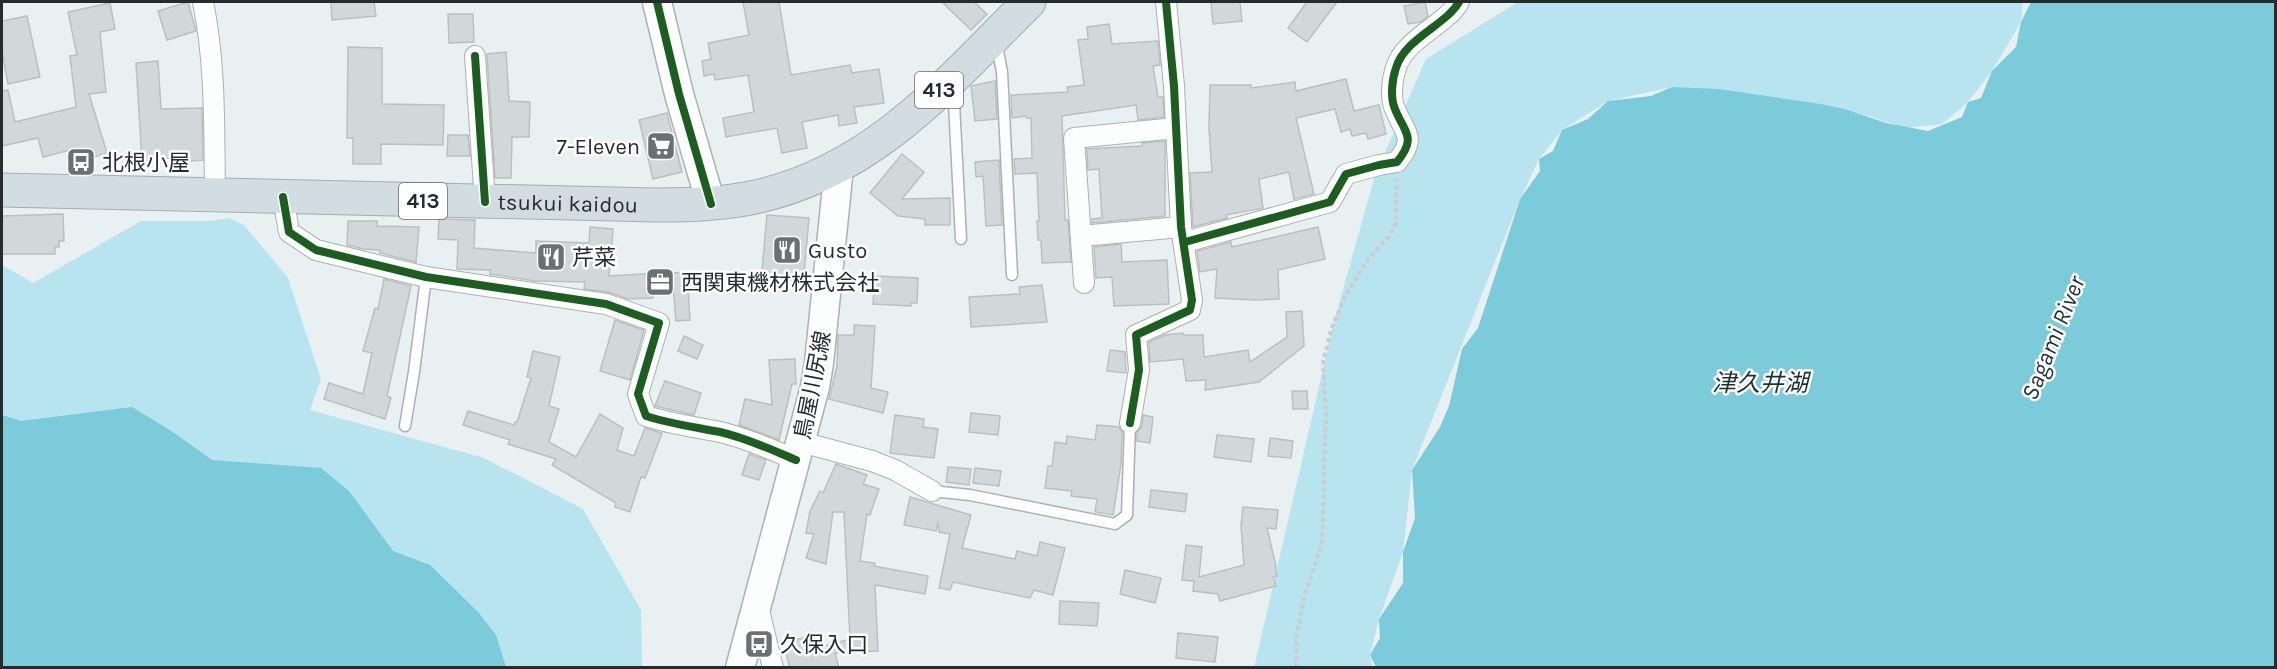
<svg xmlns="http://www.w3.org/2000/svg" width="2277" height="669" font-family="Karla,'Noto Sans JP',sans-serif">
<style>
.green{fill:#b7e4ee}
.water{fill:#7bcbda}
.building{fill:#d2d8d9;stroke:#bac0c1;stroke-width:1.5}
.lines{fill:none;stroke-linecap:round;stroke-linejoin:round}
.lane-casing{stroke:#abb1b2;stroke-width:13}
.street-casing{stroke:#abb1b2;stroke-width:22}
.secondary-casing{stroke:#abb1b2;stroke-width:31}
.highway-casing{stroke:#9fafb2;stroke-width:35}
.path{stroke:#cacecf;stroke-width:4;stroke-dasharray:4.5 3;stroke-linecap:butt}
.lane{stroke:#fcfdfd;stroke-width:10}
.street{stroke:#fcfdfd;stroke-width:20}
.secondary{stroke:#fcfdfd;stroke-width:28}
.highway{stroke:#d1dde0;stroke-width:33}
.cycleway-casing{stroke:#fff;stroke-width:11}
.cycleway{stroke:#1b5e20;stroke-width:8}
.labels{text-anchor:middle;stroke-width:5;stroke-linejoin:round;paint-order:stroke}
.shield{fill:#fff;stroke:#676b6c;stroke-width:1.5}
.shield-label{font-size:21px;font-weight:bold;fill:#262c2d}
.poi-label{font-size:22px;fill:#262c2d;stroke:#fff;text-anchor:start}
.street-label{font-size:22px;fill:#262c2d;stroke:#fff}
.water-label{font-size:24px;font-style:italic;fill:#1c3034;stroke:#fff}
</style>
<rect width="100%" height="100%" fill="#e9f0f2"/>
<g class="green">
<polygon points="1518,2 2023,2 2021,22 1992,71 1968,102 1942,124 1906,128 1845,109 1672,87 1608,101 1562,130 1539,159 1520,199 1412,470 1403,552 1379,619 1370,655 1372,667 1254,668 1334,322 1375,175 1426,59"/>
<polygon points="229,218 244,225 288,278 321,379 310,410 484,458 583,509 641,610 642,667 501,667 388,551 207,461 16,422 2,417 2,265 33,283 141,221 210,221"/>
</g>
<g class="water">
<polygon points="2031,2 2275,2 2275,667 1376,667 1370,655 1380,638 1379,619 1403,583 1403,552 1415,518 1412,470 1440,427 1449,406 1462,349 1478,328 1520,199 1540,171 1539,159 1553,151 1562,130 1588,119 1608,101 1651,96 1672,87 1718,89 1820,104 1845,109 1886,123 1928,131 1962,117 1968,102 1981,98 1992,71 2016,47 2021,22"/>
<polygon points="132,407 173,432 212,460 321,468 349,491 393,551 430,565 479,613 496,635 506,667 2,667 2,415 21,421"/>
</g>
<g class="building">
<polygon points="188,2 196,31 167,40 158,11"/>
<polygon points="331,2 374,2 376,16 332,20"/>
<polygon points="743,2 779,2 791,75 850,65 852,73 879,69 884,103 854,107 857,123 839,126 838,115 802,122 807,148 782,153 777,128 726,137 723,118 754,112 748,75 715,80 714,74 704,76 702,61 711,59 708,43 749,35"/>
<polygon points="942,2 974,2 987,14 971,30"/>
<polygon points="1211,2 1240,2 1242,21 1213,24"/>
<polygon points="1307,2 1337,2 1307,42 1288,28"/>
<polygon points="1425,2 1428,16 1420,22 1408,24 1404,6"/>
<polygon points="110,3 115,29 100,32 106,92 89,94 107,153 78,162 74,149 43,157 38,138 2,146 2,91 8,90 15,122 76,107 70,56 77,55 68,12"/>
<polygon points="448,14 473,14 474,42 449,43"/>
<polygon points="27,16 40,77 8,84 2,52 2,21"/>
<polygon points="1109,24 1112,44 1158,41 1160,65 1153,66 1158,97 1163,97 1164,117 1138,120 1136,105 1062,116 1065,220 1068,220 1071,262 1042,263 1041,240 1038,240 1037,221 1039,221 1037,173 1015,174 1014,159 1032,158 1031,118 1026,118 1026,116 1012,118 1011,95 1068,92 1067,87 1084,85 1078,40 1088,39 1087,27"/>
<polygon points="348,47 382,48 382,104 444,105 443,145 381,144 381,164 353,164 353,138 347,138"/>
<polygon points="506,52 509,101 530,102 529,137 512,137 511,178 495,178 487,54"/>
<polygon points="158,61 161,109 202,108 203,160 179,162 179,157 142,161 136,63"/>
<polygon points="1346,79 1354,111 1379,105 1386,134 1368,139 1366,133 1352,136 1350,129 1341,132 1335,109 1296,118 1314,194 1294,199 1289,172 1259,179 1263,208 1226,215 1227,218 1193,227 1190,173 1212,172 1209,128 1210,85 1251,85 1251,88 1295,82 1296,91"/>
<polygon points="995,81 997,119 975,121 971,86"/>
<polygon points="667,113 682,172 653,179 639,120"/>
<polygon points="448,135 468,135 470,156 447,156"/>
<polygon points="1165,141 1165,216 1092,223 1092,219 1102,218 1099,169 1088,170 1087,149 1142,146 1142,143"/>
<polygon points="902,154 924,172 902,199 950,198 950,225 925,225 925,219 898,216 870,193"/>
<polygon points="999,160 1002,225 986,226 983,176 976,177 975,162"/>
<polygon points="63,214 64,241 59,241 59,247 55,247 55,254 2,254 2,216"/>
<polygon points="767,215 809,218 803,286 761,282"/>
<polygon points="439,219 475,220 474,248 536,253 536,241 589,243 590,227 613,229 609,276 660,273 653,298 628,299 608,292 584,289 585,282 535,281 490,274 490,270 457,269 458,240 438,239"/>
<polygon points="348,221 377,221 377,226 419,227 416,262 380,253 380,250 363,249 347,245"/>
<polygon points="1318,227 1325,259 1278,270 1279,299 1256,300 1215,298 1217,269 1200,272 1197,251 1231,242 1232,247"/>
<polygon points="1121,244 1122,262 1167,260 1169,304 1114,306 1112,277 1096,278 1094,247"/>
<polygon points="687,272 690,320 676,321 672,273"/>
<polygon points="875,276 918,278 917,303 911,303 911,306 873,304"/>
<polygon points="384,279 411,286 387,396 391,398 385,419 324,399 329,383 363,394 372,353 363,351 375,308 378,309"/>
<polygon points="1042,285 1047,322 971,327 969,297 1020,294 1019,287"/>
<polygon points="1302,311 1304,346 1259,382 1205,390 1206,380 1186,381 1183,359 1150,362 1149,342 1165,335 1183,333 1183,335 1203,335 1204,357 1248,350 1250,362 1287,337 1286,312"/>
<polygon points="615,320 644,330 630,380 600,371"/>
<polygon points="854,325 875,326 871,388 888,392 883,413 829,399 837,366 838,335 854,335"/>
<polygon points="684,336 703,345 697,359 678,351"/>
<polygon points="1110,350 1125,352 1126,373 1107,371"/>
<polygon points="533,351 560,357 549,406 559,409 549,442 576,457 600,414 623,428 617,450 634,456 645,428 662,433 645,478 641,477 630,512 615,507 616,503 552,465 556,459 508,444 510,440 463,425 468,411 514,425 515,422 517,422 531,378 527,377"/>
<polygon points="795,359 796,384 792,384 779,440 739,425 745,399 772,405 769,360"/>
<polygon points="665,381 701,393 694,415 655,406"/>
<polygon points="1292,391 1307,391 1308,409 1293,409"/>
<polygon points="971,413 1000,416 998,435 969,432"/>
<polygon points="895,415 924,419 923,427 938,429 934,458 890,453"/>
<polygon points="1143,415 1153,417 1150,443 1137,441 1137,432 1142,426"/>
<polygon points="1097,425 1119,427 1122,432 1121,464 1113,515 1095,512 1097,499 1071,496 1072,491 1045,488 1048,466 1052,466 1055,442 1066,444 1067,436 1095,440"/>
<polygon points="1217,435 1254,439 1251,462 1214,457"/>
<polygon points="1270,438 1293,441 1291,458 1268,456"/>
<polygon points="749,454 766,460 759,480 742,475"/>
<polygon points="836,464 867,475 863,484 879,489 870,515 867,514 860,561 875,563 874,566 928,576 925,594 875,585 878,651 835,653 839,668 790,668 785,649 789,648 788,642 817,634 815,649 850,639 844,512 833,512 826,564 806,558 814,534 806,533 810,511 820,491 823,493"/>
<polygon points="948,467 971,469 969,485 946,482"/>
<polygon points="975,468 1001,471 999,486 973,483"/>
<polygon points="1151,490 1187,494 1185,512 1149,507"/>
<polygon points="910,497 971,515 962,548 1015,559 1017,551 1037,556 1040,542 1065,548 1053,595 1034,590 1030,598 953,582 950,590 939,588 950,534 939,532 938,522 936,531 904,525"/>
<polygon points="1243,507 1278,510 1276,529 1267,528 1276,566 1275,567 1277,576 1273,577 1276,586 1220,601 1218,594 1193,591 1194,581 1182,580 1186,545 1202,547 1199,577 1244,565 1241,526"/>
<polygon points="1125,570 1161,578 1155,603 1120,594"/>
<polygon points="1060,601 1099,603 1097,626 1059,624"/>
<polygon points="1178,633 1218,637 1215,662 1176,658"/>
</g>
<g class="lines">
<g class="lane-casing">
<g id="lane">
<polyline points="995,44 998,51 1002,72 1012,275"/>
<polyline points="947,90 954,103 961,239"/>
<polyline points="405,426 414,372 426,277"/>
<polyline points="932,491 970,495 1115,524 1127,515 1130,423"/>
</g>
</g>
<g class="street-casing">
<g id="street">
<path d="M203,2C216,66 214,130 215,196"/>
<polyline points="475,56 485,202"/>
<path d="M283,197L289,232L316,250L426,277L606,304L659,323L638,394L646,416C671,424 695,427 720,432C747,438 772,450 796,460"/>
<polyline points="1081,236 1181,227"/>
<path d="M1185,242L1330,202L1346,174L1379,165L1397,162C1417,137 1405,134 1395,109C1390,98 1392,79 1396,68C1404,39 1446,25 1459,2"/>
<polyline points="1084,283 1074,138 1176,128"/>
<polyline points="1130,423 1139,370 1136,335 1190,310 1192,300 1181,227 1174,86 1166,2"/>
<polyline points="801,442 872,461 895,470 932,491"/>
<polyline points="758,606 773,668"/>
</g>
</g>
<g class="secondary-casing">
<g id="secondary">
<polyline points="657,2 679,94 711,204"/>
<polyline points="740,668 815,387 819,363 839,167"/>
</g>
</g>
<g class="highway-casing">
<g id="highway">
<path id="s1" d="M2,190L656,205C691,205 726,204 760,196C877,168 948,82 1029,2"/>
</g>
</g>
<polyline class="path" points="1297,668 1296,637 1305,594 1322,543 1326,416 1323,362 1332,327 1346,295 1366,262 1389,236 1396,223 1397,179"/>
<use href="#lane" class="lane"/>
<use href="#street" class="street"/>
<use href="#secondary" class="secondary"/>
<use href="#highway" class="highway"/>
<g class="cycleway-casing">
<g id="cycleway">
<polyline points="657,2 679,94 711,204"/>
<polyline points="475,56 485,202"/>
<path d="M283,197L289,232L316,250L426,277L606,304L659,323L638,394L646,416C671,424 695,427 720,432C747,438 772,450 796,460"/>
<path d="M1185,242L1330,202L1346,174L1379,165L1397,162C1417,137 1405,134 1395,109C1390,98 1392,79 1396,68C1404,39 1446,25 1459,2"/>
<polyline points="1130,423 1139,370 1136,335 1190,310 1192,300 1181,227 1174,86 1166,2"/>
</g>
</g>
<use href="#cycleway" class="cycleway"/>
</g>
<defs>
<g id="supermarket-square" transform="scale(1.5)"><rect x="-9" y="-9" width="18" height="18" rx="4" fill="#6a7172" stroke="#fff"/><path d="M-6-5.5h2.5l.6 2H6L4.5 2H-2.5L-4.4-4H-6ZM-1.5 3.2a1.3 1.3 0 1 0 .1 0ZM3 3.2a1.3 1.3 0 1 0 .1 0Z" fill="#fff"/></g>
<g id="bus-square" transform="scale(1.5)"><rect x="-9" y="-9" width="18" height="18" rx="4" fill="#6a7172" stroke="#fff"/><path d="M-5-6H5V4H4V6H2V4H-2V6H-4V4H-5ZM-3.5-4V0h7V-4ZM-3.5 1.2v1.5H-2V1.2ZM2 1.2v1.5H3.5V1.2Z" fill="#fff"/></g>
<g id="restaurant-square" transform="scale(1.5)"><rect x="-9" y="-9" width="18" height="18" rx="4" fill="#6a7172" stroke="#fff"/><path d="M-5-6h1v4h1v-4h1v4h1v-4h1v5L-1.5 .5V6h-2V.5L-5-1ZM5-6V6H3V1.5H1.5Q1.5-4 5-6Z" fill="#fff"/></g>
<g id="office-square" transform="scale(1.5)"><rect x="-9" y="-9" width="18" height="18" rx="4" fill="#6a7172" stroke="#fff"/><path d="M-6-3h4V-5.5h4V-3h4V5H-6ZM-1-4.5V-3h2v-1.5ZM-6 0V1H6V0Z" fill="#fff"/></g>
</defs>
<g fill-rule="evenodd">
<use href="#supermarket-square" x="661" y="146"/>
<use href="#bus-square" x="81" y="162"/>
<use href="#restaurant-square" x="787" y="250"/>
<use href="#restaurant-square" x="551" y="257"/>
<use href="#office-square" x="660" y="282"/>
<use href="#bus-square" x="759" y="644"/>
</g>
<g class="labels">
<g class="shield">
<rect x="915" y="72" width="48" height="36" rx="4.5"/>
<rect x="399" y="183" width="48" height="36" rx="4.5"/>
</g>
<g class="shield-label">
<text x="939" y="97">413</text>
<text x="423" y="208">413</text>
</g>
<g class="poi-label">
<text x="640" y="154" text-anchor="end">7-Eleven</text>
<text x="102" y="170">北根小屋</text>
<text x="808" y="258">Gusto</text>
<text x="572" y="265">芹菜</text>
<text x="681" y="290">西関東機材株式会社</text>
<text x="780" y="652">久保入口</text>
</g>
<g class="street-label">
<text dy="8" stroke="none"><textPath href="#s1" startOffset="566">tsukui kaidou</textPath></text>
<text transform="translate(812 385) rotate(-79)" y="8">鳥屋川尻線</text>
</g>
<g class="water-label">
<text transform="translate(2053 338) rotate(-68)" y="8">Sagami River</text>
<text x="1760" y="391">津久井湖</text>
</g>
</g>
<rect width="2277" height="669" fill="none" stroke="#262c2d" stroke-width="6"/>
</svg>
